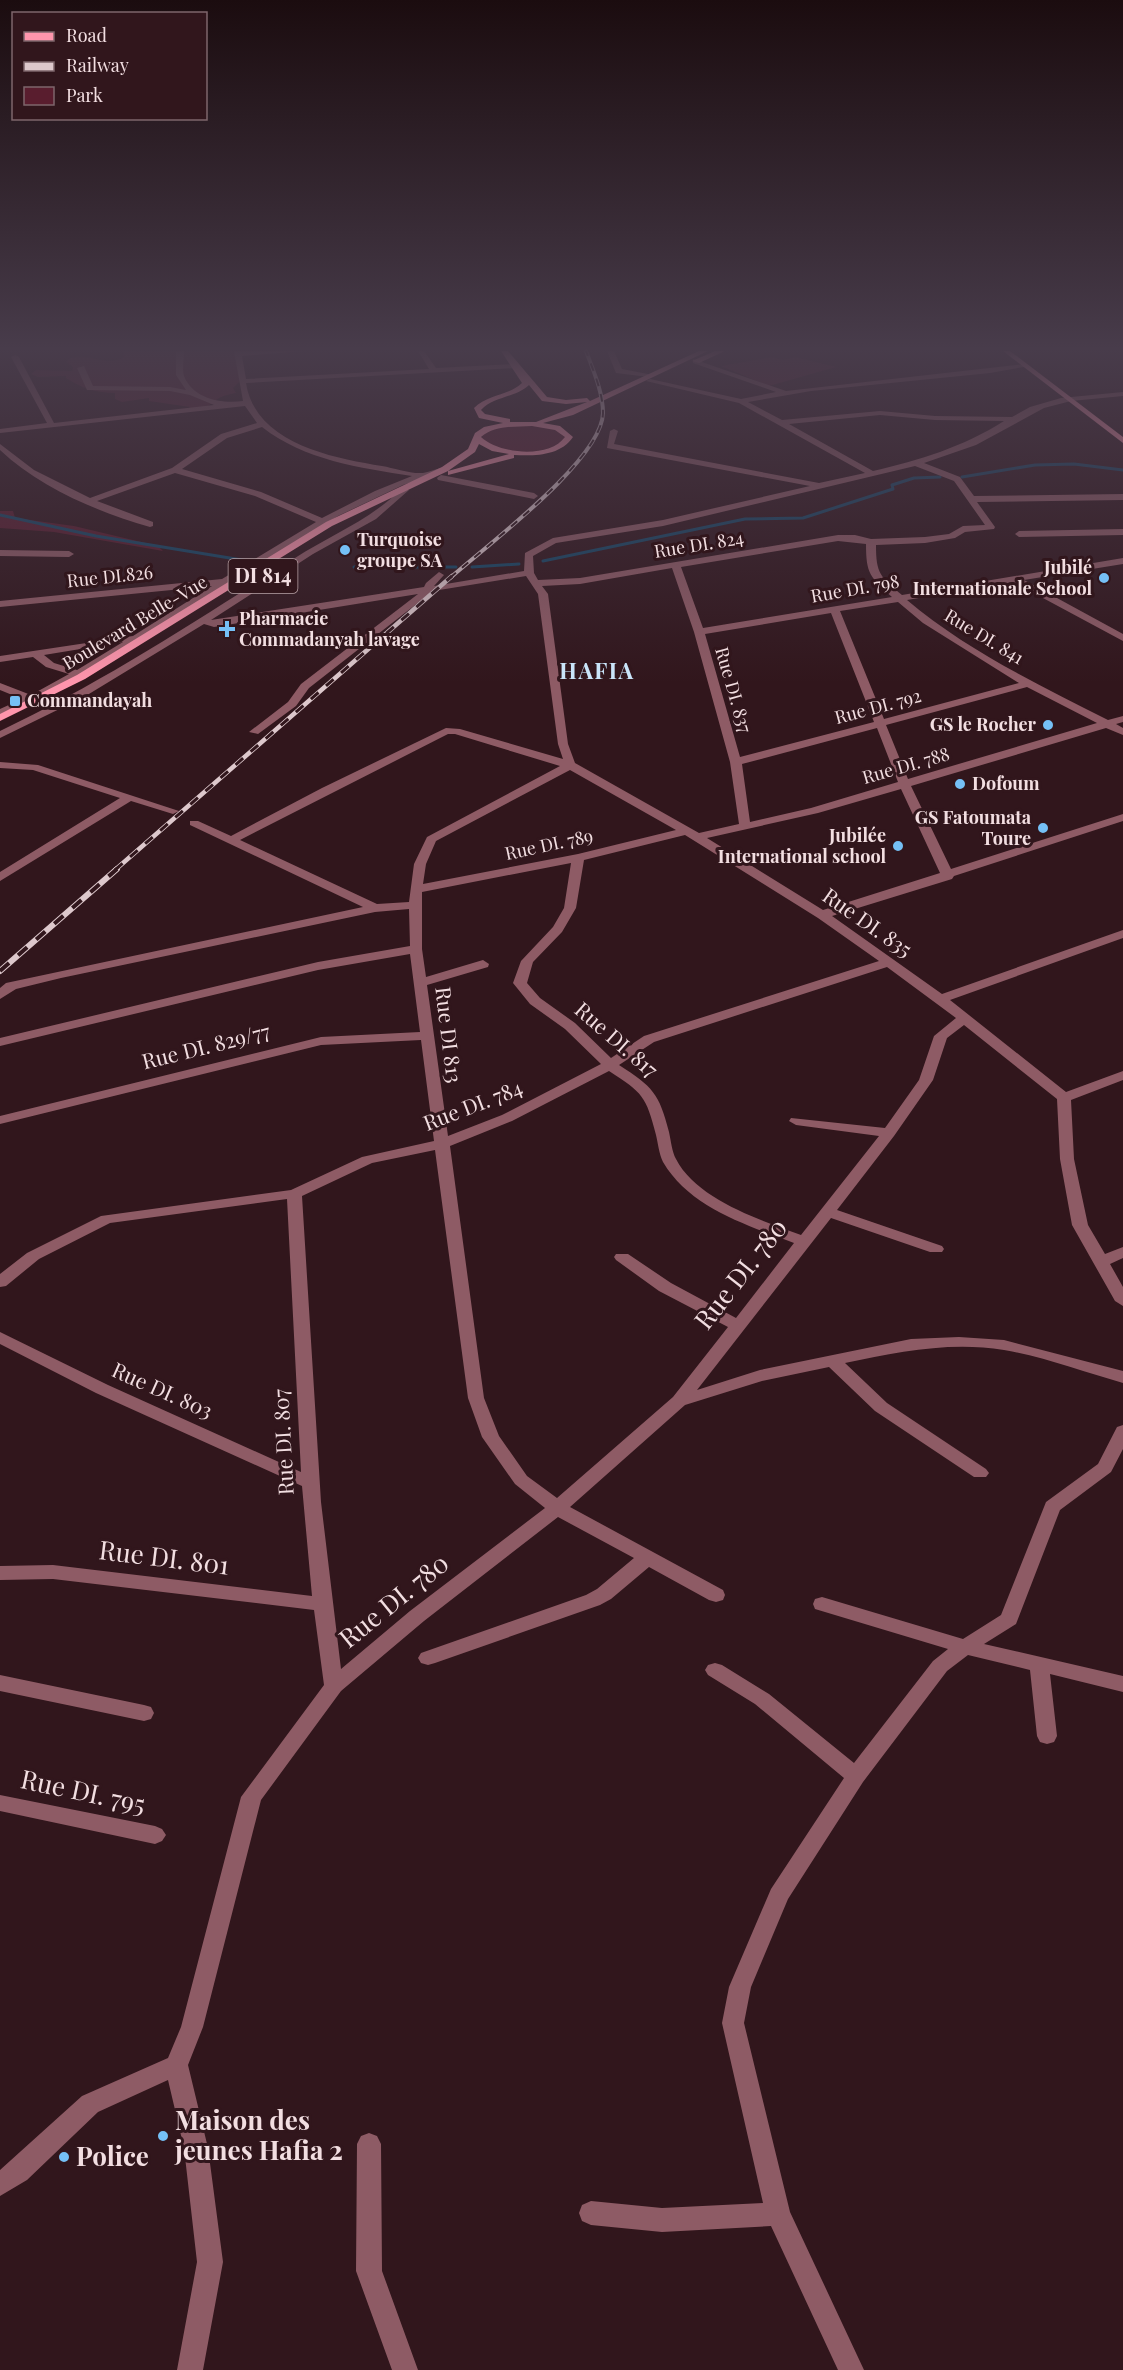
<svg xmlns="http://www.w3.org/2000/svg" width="1123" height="2370" font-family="'Playfair Display',serif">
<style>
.green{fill:#591d2e}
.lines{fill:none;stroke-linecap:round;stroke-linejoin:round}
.stream{stroke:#174766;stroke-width:3}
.minor{fill:#8e5b65;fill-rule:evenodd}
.major{fill:#fe95ac;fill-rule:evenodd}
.rail-far2-casing{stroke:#ddc8cc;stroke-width:4}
.rail-far1-casing{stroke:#ddc8cc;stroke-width:4.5}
.rail-casing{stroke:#ddc8cc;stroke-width:6}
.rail-far2{stroke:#31161c;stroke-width:2;stroke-dasharray:8;stroke-linecap:butt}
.rail-far1{stroke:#31161c;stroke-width:3;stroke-dasharray:10;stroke-linecap:butt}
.rail{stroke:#31161c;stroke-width:4;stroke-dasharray:12;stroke-linecap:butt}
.poi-dot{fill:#75c0f6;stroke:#31161c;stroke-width:2}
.labels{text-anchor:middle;stroke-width:6;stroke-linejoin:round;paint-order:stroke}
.far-poi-label{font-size:18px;font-weight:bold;fill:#f2dee1;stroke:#31161c;text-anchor:start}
.far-street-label{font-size:18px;fill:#f2dee1;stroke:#31161c}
.shield{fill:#31161c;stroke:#b8a2a6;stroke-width:1.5}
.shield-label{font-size:20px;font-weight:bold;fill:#f2dee1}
.street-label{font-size:21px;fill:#f2dee1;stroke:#31161c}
.far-district-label{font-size:22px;font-weight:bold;letter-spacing:1.5px;fill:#c9e4f9;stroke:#31161c}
.near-street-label{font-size:26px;fill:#f2dee1;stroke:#31161c}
.near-poi-label{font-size:26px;font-weight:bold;fill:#f2dee1;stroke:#31161c;text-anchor:start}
</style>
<rect width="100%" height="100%" fill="#31161c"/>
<g class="green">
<path d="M118,351H229L235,353C238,361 238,373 240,381L233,388L236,393C231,394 225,395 221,397C207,404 205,415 187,409L190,407L149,401V398L122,402L115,399V393C97,393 81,388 66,378V376L38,377L31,374L36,370L72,371L73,367L66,362C80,347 103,369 124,357L123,352Z"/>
<polygon points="772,357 783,360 795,357 836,367 769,386 721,366"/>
<path d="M539,425L561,431L566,438C545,457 503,457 481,438C490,422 523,426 539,425Z"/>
<polygon points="0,511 13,511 15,518 74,526 158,546 163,551 54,532 0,528"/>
</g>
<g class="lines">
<g class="stream">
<polyline points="962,477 1035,465 1074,464 1123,470"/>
<polyline points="0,515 96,536 248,561"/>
<polyline points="543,561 745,519 803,518 893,489 892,485 914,478 940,477"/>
<polyline points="354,567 456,567"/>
<polyline points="472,567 519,564"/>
</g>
<g class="minor">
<path d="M176,351H184C184,358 182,369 184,376C193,399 222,404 243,401L234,351H304L242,356L246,379L429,369L418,351H424L436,368L516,364L520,366L516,368L246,383C255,443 332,458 382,466C394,468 410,474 423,473C430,472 438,468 445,467L449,469L403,485L338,516L109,659L40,698L0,716V709L22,699L0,690V683L31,695L69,674L46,667L33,657L0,662V656L133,636L212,586L0,607V601L222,579L316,522L255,496L175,473L97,501L153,522V526L150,527C98,512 40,488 0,450V444L34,470L90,498L172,468L221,434L257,423L245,406L0,433V429L47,423L11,357L15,355L19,357L54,423L214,405L190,395L170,391L87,390L77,368L84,366L93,386L170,387L186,390L176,375ZM262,427C304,460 360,468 412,476L375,491L322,518L261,492L182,469L227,438ZM123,642L77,670L54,663L44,655Z"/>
<polygon points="607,351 614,351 622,369 653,375 649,377 616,373"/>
<path d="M693,359L786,391L1025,364L1029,366L990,373L811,391L748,402L782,420L880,411L935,416L1012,417L1030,407L1061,398L1123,392V396L1071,401L1044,408L976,445L924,463L960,477L974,496L1123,494V500L977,502L995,527L994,529L965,532L955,538L925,543L876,545C876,574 880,576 902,595L1123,558V564L1024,580L1123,634V641L1013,582L907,600C966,650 1039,685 1108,720L1123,716V722L1116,724L1123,728V735L1106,728L911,786L951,869L1123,814V821L954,876L952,879L832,916L942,994L1123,930V938L950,1000L1066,1092L1123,1071V1080L1071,1100L1074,1159L1088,1225L1105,1254L1123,1247V1258L1110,1264L1123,1287V1306L1115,1301L1072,1225L1060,1159L1057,1099L964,1025L947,1038L933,1080L894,1136L837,1210L942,1246L944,1249L942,1252H930L831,1218L697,1390L760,1370L911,1339L959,1337L1004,1340L1123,1371V1383C1084,1372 1044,1357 1004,1350C950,1341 898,1352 845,1363L887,1403L986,1469L989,1473L986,1477H974L875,1411L829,1367L762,1381L685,1405L570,1507L723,1590L725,1595L723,1600L716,1602L709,1600L649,1567L611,1599L600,1605L435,1663L428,1665L421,1663L418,1658L421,1653L586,1595L597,1589L634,1558L558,1517L424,1621L341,1691L261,1800L203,2027L188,2065L208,2148L223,2262L203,2370H177L197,2262L184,2148L168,2080L98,2112L27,2180L0,2196V2170L82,2096L168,2058L181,2027L241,1797L324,1685L314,1610L53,1579L0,1580V1566L53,1565L312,1596L302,1486L96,1393L0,1344V1332L108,1385L301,1472L287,1199L110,1223L39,1259L6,1286L0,1287V1274L27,1253L101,1216L291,1190L362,1157L434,1141L421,1040L321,1045L0,1124V1116L321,1037L420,1032L410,954L318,970L0,1046V1038L318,962L410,946L409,909L375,912L61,978L16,989L0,999V988L6,983L363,907L190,825V821H198L231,836L322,788L446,728L460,729L563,759L558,744L538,594L526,576L433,591L309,688L296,706L258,734L249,732L288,702L301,684L418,594L214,627L204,624L84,697L0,738V731C104,682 199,619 295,558C331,535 372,519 402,488L409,490L376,519L313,554L211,620L424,587L426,583L439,572L444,575L434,586L524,571L525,553L553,538L663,520L810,486L607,448L610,431L614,429L618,431L614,444L819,483L865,473L739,403L646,381L650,379L741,399L776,392L693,363ZM880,415L935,420L1004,421C963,447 920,460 873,471L789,424ZM915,466L954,481L985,525L963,526L949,534L925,537L871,539L855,535H838L580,578L538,580L534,573L533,556L556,543L663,526ZM838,541L866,544C866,574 870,577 892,597L703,628L681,567ZM672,568L694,632L730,762L739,824L699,833L575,763L568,744L548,594L542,586L580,584ZM898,602L923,623L1019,683L884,719L840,611ZM831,613L874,722L740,757L705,634ZM1027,687L1097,723L908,779L886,725ZM877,728L898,782L811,808L750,822L742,764ZM448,734H455L560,766L427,837L414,864L409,902L377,904L240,840ZM570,770L676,830L578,854L423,884L426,864L436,841ZM901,789L940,873L823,910L707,838L818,813ZM685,835L818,918L879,961L644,1036L611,1058L575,1023L540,998L527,983L533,962L562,932L576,908L584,860ZM571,863L564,908L553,927L521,961L513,983L530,1004L565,1029L601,1064L502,1115L448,1136L427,985L488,967L489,964L483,960L426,977L422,949V892ZM887,967L956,1018L934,1036L919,1080L885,1128L791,1118L789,1121L796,1125L879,1136L801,1235C761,1220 697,1200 676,1159C672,1152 671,1141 669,1132C659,1093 653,1087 619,1065L654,1042ZM609,1071C643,1093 646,1096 656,1135C658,1143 659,1154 663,1162C690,1208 747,1225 794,1243L736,1318L671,1283L628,1254H616L614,1257L616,1260L659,1291L728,1327L673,1397L557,1498L527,1476L499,1436L484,1398L450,1146L512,1121ZM435,1150L468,1398L482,1437L515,1484L545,1508L410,1611L341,1669L321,1502L302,1196L372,1163Z"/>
<polygon points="441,475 534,493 538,496 534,499 438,480 437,478"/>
<polygon points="1123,529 1123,535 1019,537 1015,534 1019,531"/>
<polygon points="0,550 69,551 74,554 69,557 0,556"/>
<polygon points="0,762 38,765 179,811 173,814 131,801 0,881 0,872 120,798 33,770 0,768"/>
<polygon points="1123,1425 1123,1449 1111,1472 1060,1510 1016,1624 984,1644 1123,1676 1123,1692 1050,1674 1057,1736 1054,1742 1047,1744 1040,1742 1037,1736 1030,1670 968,1655 947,1671 863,1782 788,1899 751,1987 744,2023 790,2212 864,2370 838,2370 771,2226 662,2232 591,2225 582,2221 579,2213 582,2205 591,2201 662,2208 763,2203 722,2023 729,1987 771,1889 844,1778 755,1704 708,1675 705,1670 708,1665 715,1663 722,1665 769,1694 854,1763 933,1661 948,1649 815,1609 813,1604 815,1599 822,1597 963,1639 1001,1615 1046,1502 1098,1464 1117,1427"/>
<polygon points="0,1675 144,1705 151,1707 154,1713 151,1719 144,1721 0,1691"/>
<polygon points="0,1795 155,1826 162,1829 166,1835 162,1841 155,1844 0,1811"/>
<polygon points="369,2133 377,2136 381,2144 382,2271 418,2370 392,2370 356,2271 357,2144 361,2136"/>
</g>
<g class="major">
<path d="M501,351H508L547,397L566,400L587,398L590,401L699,351H708L573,415L543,423L560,426L573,437C560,456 535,456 514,455V458L448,475V471L509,454L492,451L479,444L475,452L448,471L332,526L85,679L0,721V714L77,675L326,522L442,467L468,449L475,433L484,427L503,423L479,418L474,408C488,394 508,396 522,383ZM529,385L542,401L566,404L587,402L536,422H510V419L485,414L481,410C494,396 515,398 529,385ZM532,426L555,430L565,437C549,459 499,454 481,437C495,425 514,427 532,426Z"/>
<polygon points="715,351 725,351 699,363 692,361"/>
<polygon points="1003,351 1010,351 1123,437 1123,443"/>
</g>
<g class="rail-far2-casing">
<path id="rail-far2" d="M450,578C487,545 602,460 603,413C603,392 593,370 586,351"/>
</g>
<g class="rail-far1-casing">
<polyline id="rail-far1" points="115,870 452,576"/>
</g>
<g class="rail-casing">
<polyline id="rail" points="0,971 117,869"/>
</g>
<use href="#rail-far2" class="rail-far2"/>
<use href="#rail-far1" class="rail-far1"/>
<use href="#rail" class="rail"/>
</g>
<linearGradient id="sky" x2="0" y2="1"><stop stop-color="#1b0c0f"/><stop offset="0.51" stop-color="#483c4b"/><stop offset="1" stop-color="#483c4b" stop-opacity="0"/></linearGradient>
<rect width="1123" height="683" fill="url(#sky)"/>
<g class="poi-dot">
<circle cx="345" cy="550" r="6"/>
<circle cx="1104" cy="578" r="6"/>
<path d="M224 620h6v6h6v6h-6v6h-6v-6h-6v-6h6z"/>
<rect x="9" y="695" width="12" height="12" rx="3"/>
<circle cx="1048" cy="725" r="6"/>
<circle cx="960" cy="784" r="6"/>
<circle cx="1043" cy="828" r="6"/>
<circle cx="898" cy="846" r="6"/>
<circle cx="163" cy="2136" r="6"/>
<circle cx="64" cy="2157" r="6"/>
</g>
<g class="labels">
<g class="far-poi-label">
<text x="357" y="546">Turquoise<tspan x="357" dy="21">groupe SA</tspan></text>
<text x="1092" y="574" text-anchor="end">Jubilé<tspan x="1092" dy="21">Internationale School</tspan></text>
<text x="239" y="625">Pharmacie<tspan x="239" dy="21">Commadanyah lavage</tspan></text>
<text x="27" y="707">Commandayah</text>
<text x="1036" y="731" text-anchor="end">GS le Rocher</text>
<text x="972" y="790">Dofoum</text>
<text x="1031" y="824" text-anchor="end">GS Fatoumata<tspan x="1031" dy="21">Toure</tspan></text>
<text x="886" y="842" text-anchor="end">Jubilée<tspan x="886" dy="21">International school</tspan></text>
</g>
<g class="far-street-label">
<text transform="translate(699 545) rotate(-9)" y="6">Rue DI. 824</text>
<text transform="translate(110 577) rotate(-6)" y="6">Rue DI.826</text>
<text transform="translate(855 589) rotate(-10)" y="6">Rue DI. 798</text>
<text transform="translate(135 623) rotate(-31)" y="6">Boulevard Belle-Vue</text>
<text transform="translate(984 637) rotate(31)" y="6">Rue DI. 841</text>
<text transform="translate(733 690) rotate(74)" y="6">Rue DI. 837</text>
<text transform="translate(878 707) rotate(-15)" y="6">Rue DI. 792</text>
<text transform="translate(906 766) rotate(-16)" y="6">Rue DI. 788</text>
<text transform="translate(549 845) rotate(-12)" y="6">Rue DI. 789</text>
</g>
<rect class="shield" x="228.5" y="559" width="69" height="34" rx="4.5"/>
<g class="shield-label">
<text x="263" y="583">DI 814</text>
</g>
<g class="street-label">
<text transform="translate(867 923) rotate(35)" y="7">Rue DI. 835</text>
<text transform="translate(448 1035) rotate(83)" y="7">Rue DI 813</text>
<text transform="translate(616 1040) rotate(41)" y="7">Rue DI. 817</text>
<text transform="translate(206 1047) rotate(-14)" y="7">Rue DI. 829/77</text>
<text transform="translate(473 1106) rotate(-21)" y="7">Rue DI. 784</text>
<text transform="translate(162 1391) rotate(24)" y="7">Rue DI. 803</text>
<text transform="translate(284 1442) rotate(-93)" y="7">Rue DI. 807</text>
</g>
<g class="far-district-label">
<text x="597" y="679">HAFIA</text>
</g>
<g class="near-street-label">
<text transform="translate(741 1274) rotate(-52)" y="9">Rue DI. 780</text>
<text transform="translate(164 1558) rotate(7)" y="9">Rue DI. 801</text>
<text transform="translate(394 1601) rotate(-39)" y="9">Rue DI. 780</text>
<text transform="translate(83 1792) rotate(12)" y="9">Rue DI. 795</text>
</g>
<g class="near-poi-label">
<text x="175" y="2130">Maison des<tspan x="175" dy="30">jeunes Hafia 2</tspan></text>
<text x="76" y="2166">Police</text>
</g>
</g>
<rect x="12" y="12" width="195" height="108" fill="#31161c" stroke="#7e666b" stroke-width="1.5"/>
<rect x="24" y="32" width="30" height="9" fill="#fe95ac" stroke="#7e666b" stroke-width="1.5"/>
<text x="66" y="42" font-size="18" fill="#f2dee1">Road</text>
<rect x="24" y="62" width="30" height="9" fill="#ddc8cc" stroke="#7e666b" stroke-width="1.5"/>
<text x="66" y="72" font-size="18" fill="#f2dee1">Railway</text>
<rect x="24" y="87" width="30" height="18" fill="#591d2e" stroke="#7e666b" stroke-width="1.5"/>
<text x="66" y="102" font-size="18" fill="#f2dee1">Park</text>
</svg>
